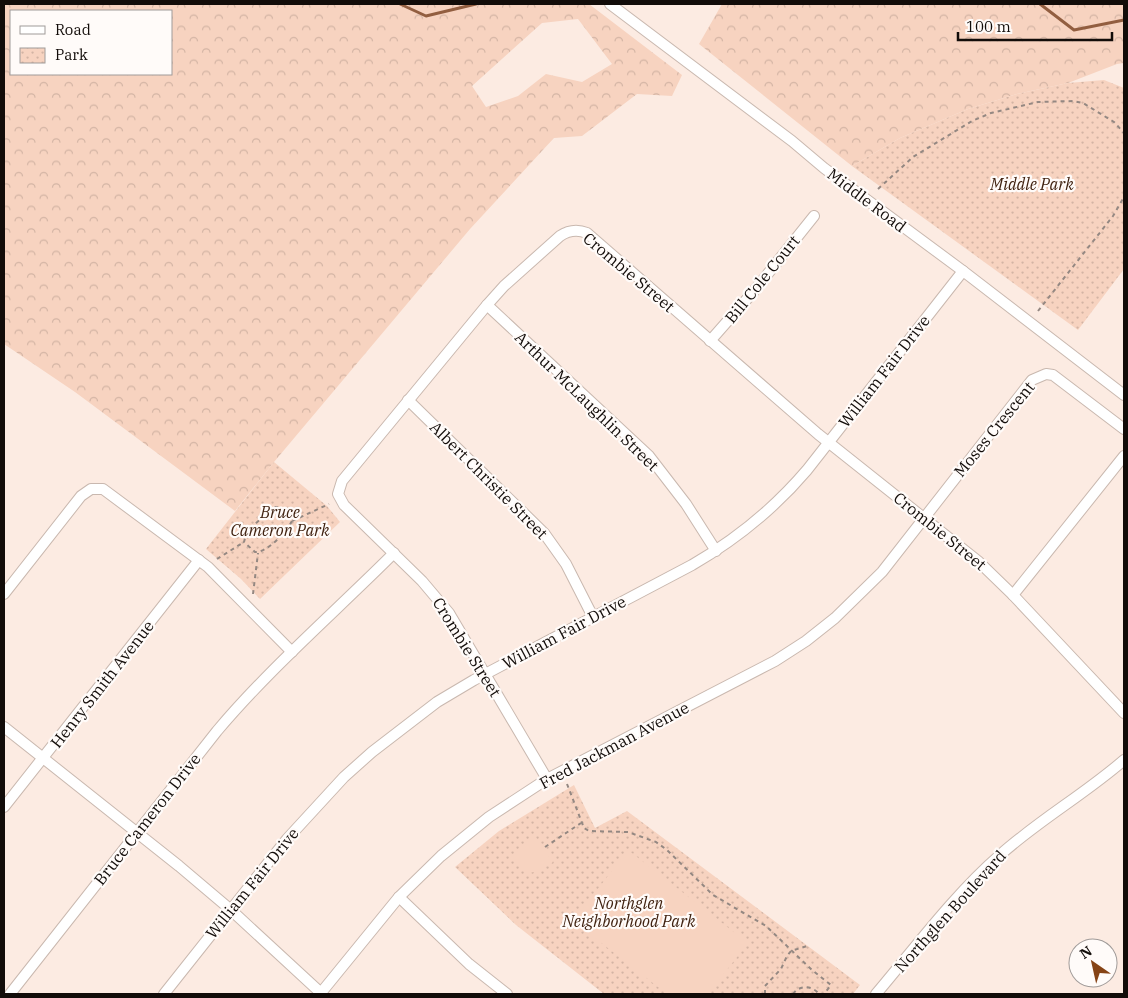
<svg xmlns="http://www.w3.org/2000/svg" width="1128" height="998" font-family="'IBM Plex Serif',serif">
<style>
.forest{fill:url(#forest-crowns);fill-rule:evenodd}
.park{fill:url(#park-dots)}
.pitch{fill:#f7d3c0}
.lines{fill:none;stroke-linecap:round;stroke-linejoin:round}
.stream{stroke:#925e40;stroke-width:3}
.minor-casing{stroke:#c9b8af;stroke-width:12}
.path{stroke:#948882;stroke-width:2;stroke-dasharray:4 4;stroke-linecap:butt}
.minor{stroke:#fff;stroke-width:10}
.labels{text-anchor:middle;stroke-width:4.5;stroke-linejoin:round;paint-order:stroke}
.park-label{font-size:16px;font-style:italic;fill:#402210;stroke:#fffbf9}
.street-label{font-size:16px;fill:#120c09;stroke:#fffbf9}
</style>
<defs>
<pattern id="forest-crowns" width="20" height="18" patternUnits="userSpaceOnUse" patternTransform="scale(1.25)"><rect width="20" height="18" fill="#f7d3c0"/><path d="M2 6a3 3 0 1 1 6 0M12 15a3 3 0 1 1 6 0" fill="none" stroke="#d3b4a4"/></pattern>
<pattern id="park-dots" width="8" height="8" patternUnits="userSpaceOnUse" patternTransform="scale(1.25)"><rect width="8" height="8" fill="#f7d3c0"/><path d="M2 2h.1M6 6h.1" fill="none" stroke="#d3b4a4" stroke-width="1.8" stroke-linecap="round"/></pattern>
</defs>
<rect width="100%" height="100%" fill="#fcebe2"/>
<g class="forest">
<path d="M4,4H589L682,75L672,96L637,94L582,136L554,138L470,229L274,462L235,511L75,392L4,344ZM11,11H171V74H11ZM578,19L612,64L582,82L546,74L518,96L486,107L472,86L542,23Z"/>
<polygon points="722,4 1124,4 1124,63 1117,64 1068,83 1017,94 968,109 900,138 852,166 699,44"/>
</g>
<g class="park">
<polygon points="1104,80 1124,88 1124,269 1078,330 852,166 900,138 968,109 1017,94 1068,83"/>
<polygon points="274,462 327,506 340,522 260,599 241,579 206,549"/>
<polygon points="574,785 595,828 627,811 860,985 853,994 604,994 516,925 455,867 499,831"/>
</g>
<g class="pitch">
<polygon points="535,836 553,862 539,871 529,873 521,869 515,857 519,848"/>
<polygon points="628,850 748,943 708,994 667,994 573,921"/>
</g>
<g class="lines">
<g class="stream">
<polyline points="400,4 426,16 476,4"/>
<polyline points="1040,4 1074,30 1124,20"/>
</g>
<g class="minor-casing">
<g id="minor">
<polyline points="610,4 792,141 824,168 963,271 1124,395"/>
<polyline points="487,305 649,456 686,504 716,551"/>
<polyline points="710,341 754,291 814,216"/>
<polyline points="408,400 544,533 566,564 593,617"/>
<polyline points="4,594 81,496 91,489 103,489 208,567 292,652"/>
<polyline points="1013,595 1124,456"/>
<polyline points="4,727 179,866 231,910 322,994"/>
<path d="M547,779L449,613L422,581L344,505L338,494L342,481L487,305L504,286L560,236C569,230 577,229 587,233L818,434L979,562L1013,595L1124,713"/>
<polyline points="4,807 199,560"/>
<polyline points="399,897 469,964 507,994"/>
<path d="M10,994L217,731C271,667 335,612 394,553"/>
<path d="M164,994L287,839L344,777L372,752L437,702L474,680L692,565C737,539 773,510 807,470L963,271"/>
<polyline points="320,994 399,897 441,856 489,817 547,779 775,661 806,641 835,618 882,572 1032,380 1046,374 1053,375 1124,429"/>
<path d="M876,994C915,948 955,894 1000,855C1039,820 1085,794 1124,760"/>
</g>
</g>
<g class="path">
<polyline points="878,189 913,157 972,121 991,113 1038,102 1073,101 1083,103 1114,122 1124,133"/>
<polyline points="1038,311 1113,216 1124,197"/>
<path d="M292,521C286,532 267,553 255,552L244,542L247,531L272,509L276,507L281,509L292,521L329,504"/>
<polyline points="217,559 244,542"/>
<polyline points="253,594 258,553"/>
<polyline points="567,784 584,828 589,831 628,832 656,842 667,850 713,895 766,926 812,970 831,985 824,994"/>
<polyline points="545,847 581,823"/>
<polyline points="765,994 765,986 781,969 787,956 791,951 807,946"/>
<path d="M793,994C799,985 812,985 819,994"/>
</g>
<use href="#minor" class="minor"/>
</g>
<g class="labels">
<g class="park-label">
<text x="1032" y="190">Middle Park</text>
<text x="280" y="518">Bruce<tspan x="280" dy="18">Cameron Park</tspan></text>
<text x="629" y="909">Northglen<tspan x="629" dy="18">Neighborhood Park</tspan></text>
</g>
<g class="street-label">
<text transform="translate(867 200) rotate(37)" y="6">Middle Road</text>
<text transform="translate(629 272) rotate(40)" y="6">Crombie Street</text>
<text transform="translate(762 279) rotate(-51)" y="6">Bill Cole Court</text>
<text transform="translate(884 371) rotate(-52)" y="6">William Fair Drive</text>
<text transform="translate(587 401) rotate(44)" y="6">Arthur McLaughlin Street</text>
<text transform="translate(994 429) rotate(-51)" y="6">Moses Crescent</text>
<text transform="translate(489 480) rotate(45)" y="6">Albert Christie Street</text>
<text transform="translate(940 531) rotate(39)" y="6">Crombie Street</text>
<text transform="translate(564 632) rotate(-28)" y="6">William Fair Drive</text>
<text transform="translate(467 647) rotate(58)" y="6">Crombie Street</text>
<text transform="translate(102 684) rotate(-52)" y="6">Henry Smith Avenue</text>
<text transform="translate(614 745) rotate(-28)" y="6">Fred Jackman Avenue</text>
<text transform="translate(147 819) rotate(-52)" y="6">Bruce Cameron Drive</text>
<text transform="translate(252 883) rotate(-51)" y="6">William Fair Drive</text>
<text transform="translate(950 911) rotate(-48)" y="6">Northglen Boulevard</text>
</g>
</g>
<rect width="1128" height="998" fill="none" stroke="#120c09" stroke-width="10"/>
<rect x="10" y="10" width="162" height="65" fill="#fffbf9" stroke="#a09b99"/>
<rect x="20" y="26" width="25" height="8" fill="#ffffff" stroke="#a09b99"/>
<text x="55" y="35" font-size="15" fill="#120c09">Road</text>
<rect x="20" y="48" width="25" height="15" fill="url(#park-dots)" stroke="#a09b99"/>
<text x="55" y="60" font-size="15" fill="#120c09">Park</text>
<g transform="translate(1093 963) rotate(326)"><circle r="24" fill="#fffbf9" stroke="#a09b99"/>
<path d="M0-4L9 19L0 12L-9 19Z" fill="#864315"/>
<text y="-8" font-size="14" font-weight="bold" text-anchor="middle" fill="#120c09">N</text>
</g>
<path d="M958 32v8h154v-8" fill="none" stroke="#120c09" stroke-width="2.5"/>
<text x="966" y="32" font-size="15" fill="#120c09" stroke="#fffbf9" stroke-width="4" paint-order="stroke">100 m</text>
</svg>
